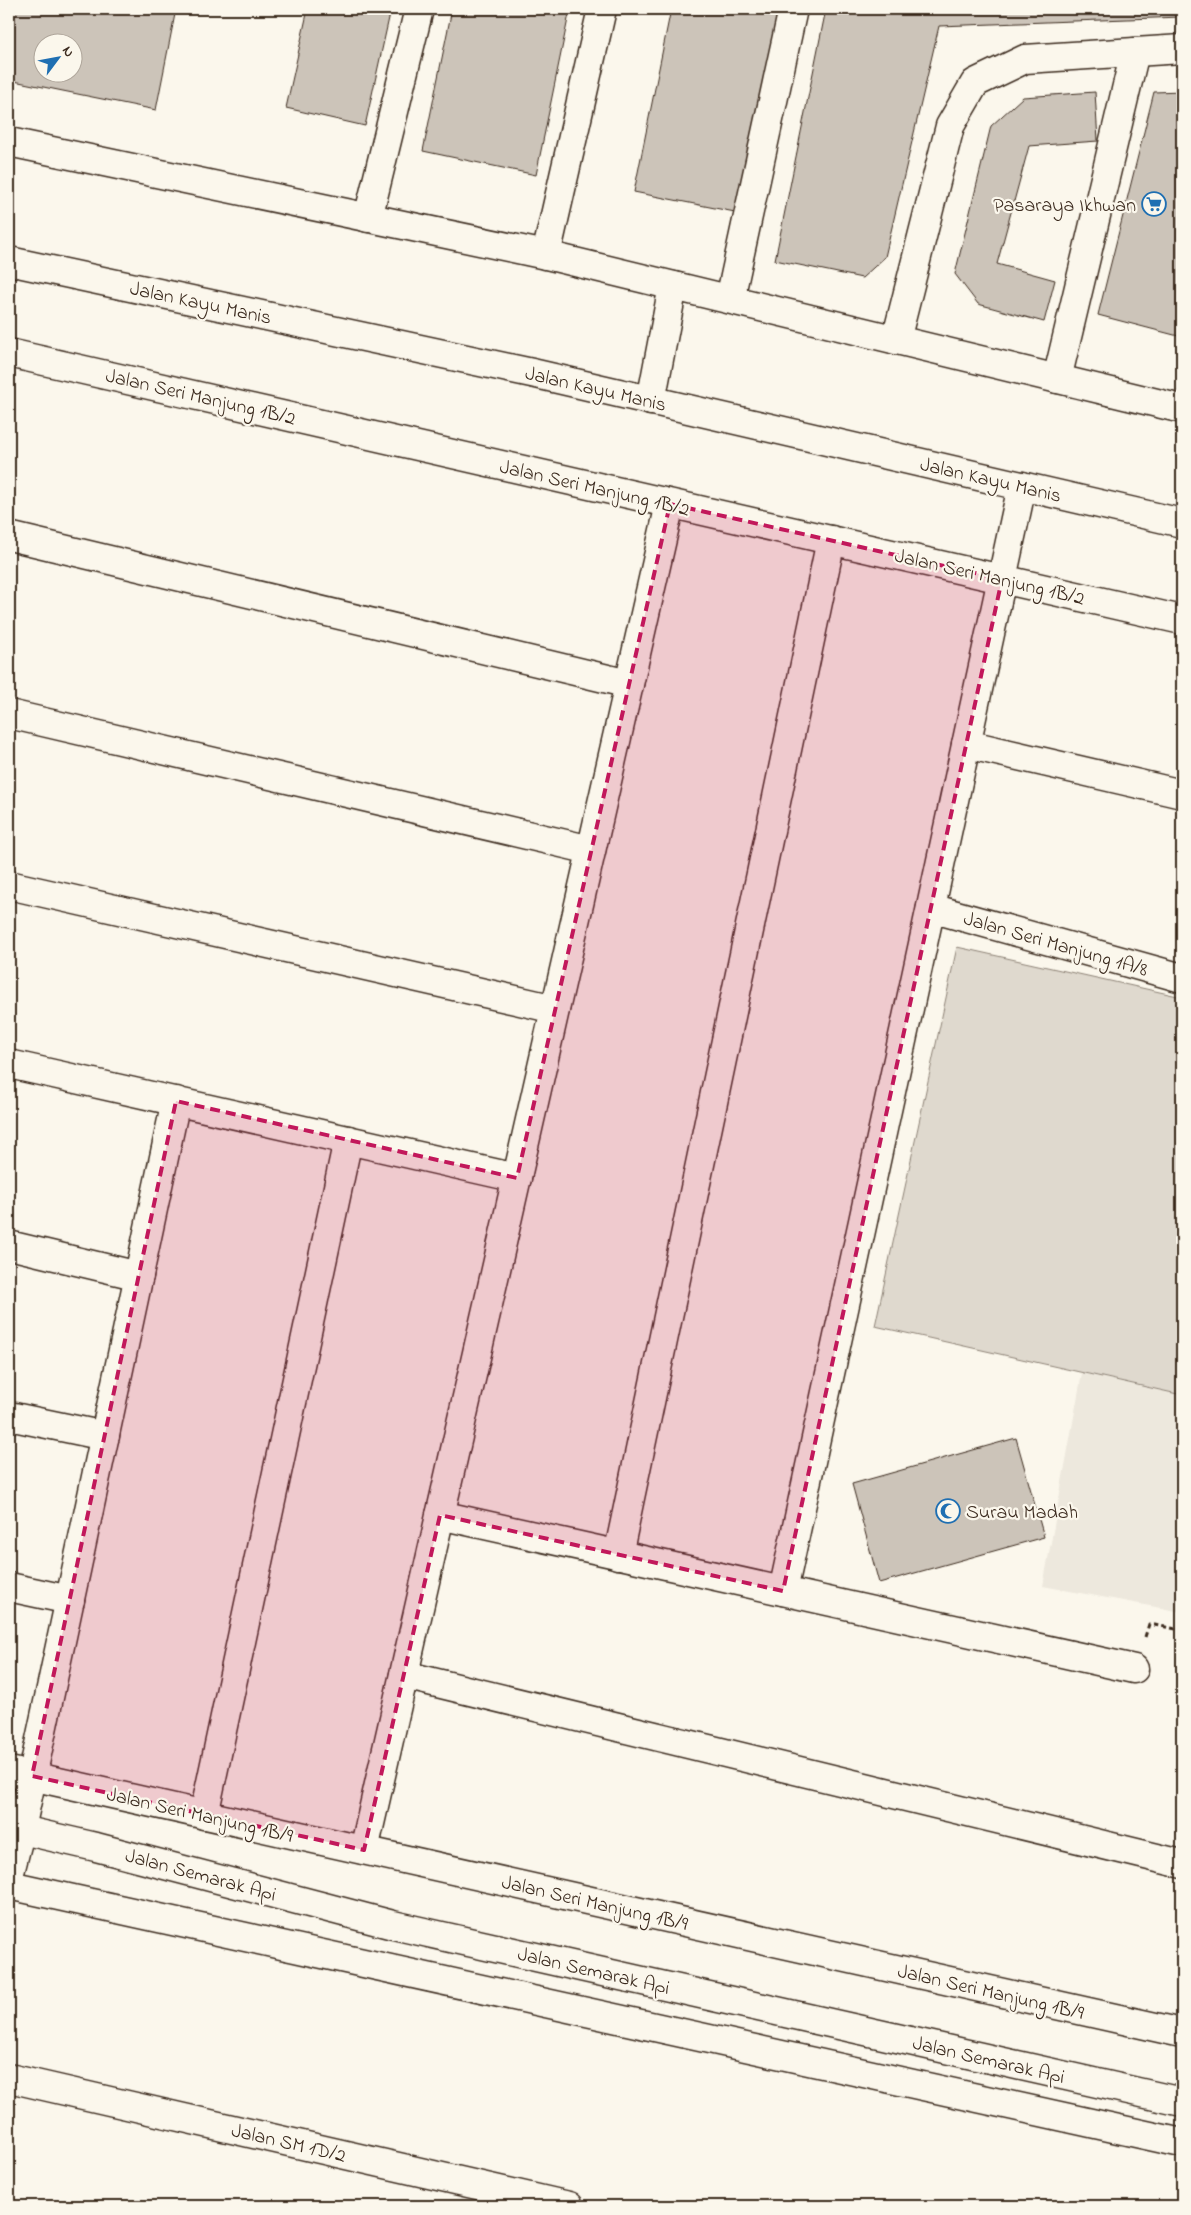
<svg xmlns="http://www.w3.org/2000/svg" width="1191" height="2215" font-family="'Indie Flower',sans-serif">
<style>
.built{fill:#ede8dd}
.green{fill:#dfd9ce;stroke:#8d8276}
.building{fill:#ccc4b9;stroke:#3b2a1e;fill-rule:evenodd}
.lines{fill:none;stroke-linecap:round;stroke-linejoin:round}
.minor-casing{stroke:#3b2a1e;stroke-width:31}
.path{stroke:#3b2a1e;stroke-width:3;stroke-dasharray:5 4;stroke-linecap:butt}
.minor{stroke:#fbf7ec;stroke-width:28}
.marked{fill:#c2185b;fill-opacity:0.2;stroke:#c2185b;stroke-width:4;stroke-dasharray:10 6;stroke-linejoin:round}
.labels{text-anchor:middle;stroke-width:4.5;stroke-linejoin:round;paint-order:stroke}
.poi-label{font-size:20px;fill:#3b2a1e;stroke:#fbf7ec;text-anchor:end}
.street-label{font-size:20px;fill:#3b2a1e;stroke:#fbf7ec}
</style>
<rect width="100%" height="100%" fill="#fbf7ec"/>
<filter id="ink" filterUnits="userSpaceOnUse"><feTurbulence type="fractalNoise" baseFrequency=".02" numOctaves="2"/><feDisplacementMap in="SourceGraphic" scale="10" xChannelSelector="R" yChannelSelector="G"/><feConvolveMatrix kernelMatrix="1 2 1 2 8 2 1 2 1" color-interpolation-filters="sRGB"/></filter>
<g filter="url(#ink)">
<polygon class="built" points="1082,1373 1182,1395 1182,1612 1043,1586"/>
<polygon class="green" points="957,947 1182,997 1182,1105 1179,1120 1182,1121 1182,1395 875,1326"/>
<g class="building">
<path d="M9,9H149L175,14L156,110L9,80ZM42,42H72V72H42Z"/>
<polygon points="308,9 391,9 365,126 286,108"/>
<polygon points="452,9 570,9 536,175 423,151"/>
<polygon points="671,9 780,9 740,213 634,192"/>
<polygon points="826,9 1181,9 1181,17 939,26 885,257 862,278 775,260"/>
<polygon points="1182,91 1182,337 1098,315 1154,92"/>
<polygon points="1095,92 1098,141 1029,146 997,264 1055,280 1044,322 978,304 955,274 991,126 1023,97"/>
<polygon points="1016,1438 1044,1537 879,1583 852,1484"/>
</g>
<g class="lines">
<g class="minor-casing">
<g id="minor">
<polyline points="9,142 546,255 1182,409"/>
<polyline points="368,218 419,9"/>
<polyline points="546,255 602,9"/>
<polyline points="9,261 532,373 1182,523"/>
<polyline points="730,299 793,9"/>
<polyline points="896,340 950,126 975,83 1025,59 1182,49"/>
<polyline points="9,353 1182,620"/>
<polyline points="1057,379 1135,52"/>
<polyline points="651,401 673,286"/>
<polyline points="9,536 629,684"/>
<polyline points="9,714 591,850"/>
<polyline points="966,744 1182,794"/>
<polyline points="9,885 555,1009"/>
<polyline points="931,908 1182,978"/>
<polyline points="9,1064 517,1178"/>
<polyline points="9,1245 139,1276"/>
<polyline points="9,1416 105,1436"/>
<polyline points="440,1515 1134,1669"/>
<polyline points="618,1555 831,540"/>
<polyline points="9,1587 70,1600"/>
<polyline points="783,1591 1022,486"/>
<polyline points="404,1675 1182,1864"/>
<polyline points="9,1771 1182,2033"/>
<polyline points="204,1815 348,1140"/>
<polyline points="9,1827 96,1847 393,1925 1182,2102"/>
<polyline points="364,1850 670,504"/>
<polyline points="9,1876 21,1829 176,1101"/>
<polyline points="9,1885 1182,2143"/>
<polyline points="9,2078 569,2206"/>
</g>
</g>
<polyline class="path" points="1145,1637 1149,1624 1182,1630"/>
<use href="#minor" class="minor"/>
</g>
</g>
<path class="marked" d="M670,504L1002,579L783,1591L440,1515L364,1850L32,1776L176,1101L517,1178Z"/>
<defs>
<g id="supermarket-ring" transform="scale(1.25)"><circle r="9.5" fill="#fbf7ec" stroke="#1f6fb2" stroke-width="1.5"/><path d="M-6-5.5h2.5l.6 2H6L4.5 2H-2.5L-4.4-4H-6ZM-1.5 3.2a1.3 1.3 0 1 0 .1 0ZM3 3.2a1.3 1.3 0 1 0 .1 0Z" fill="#1f6fb2"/></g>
<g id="mosque-ring" transform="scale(1.25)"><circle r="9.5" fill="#fbf7ec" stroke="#1f6fb2" stroke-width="1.5"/><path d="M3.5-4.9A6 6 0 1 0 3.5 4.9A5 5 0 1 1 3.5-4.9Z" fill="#1f6fb2"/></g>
</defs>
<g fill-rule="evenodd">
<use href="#supermarket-ring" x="1154" y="204"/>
<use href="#mosque-ring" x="948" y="1511"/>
</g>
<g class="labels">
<g class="poi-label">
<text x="1136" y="211">Pasaraya Ikhwan</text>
<text x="966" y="1518" text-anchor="start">Surau Madah</text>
</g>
<g class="street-label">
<text transform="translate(201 302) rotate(12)" y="7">Jalan Kayu Manis</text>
<text transform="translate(596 388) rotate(13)" y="7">Jalan Kayu Manis</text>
<text transform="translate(201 396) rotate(13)" y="7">Jalan Seri Manjung 1B/2</text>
<text transform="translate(991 479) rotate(13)" y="7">Jalan Kayu Manis</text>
<text transform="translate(595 487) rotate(13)" y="7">Jalan Seri Manjung 1B/2</text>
<text transform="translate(990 576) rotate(13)" y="7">Jalan Seri Manjung 1B/2</text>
<text transform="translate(1056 943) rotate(16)" y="7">Jalan Seri Manjung 1A/8</text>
<text transform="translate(200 1814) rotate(13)" y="7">Jalan Seri Manjung 1B/9</text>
<text transform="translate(201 1874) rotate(15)" y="7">Jalan Semarak Api</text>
<text transform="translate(595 1902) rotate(13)" y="7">Jalan Seri Manjung 1B/9</text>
<text transform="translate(594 1970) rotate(13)" y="7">Jalan Semarak Api</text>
<text transform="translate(991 1991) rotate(13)" y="7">Jalan Seri Manjung 1B/9</text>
<text transform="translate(989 2059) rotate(13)" y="7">Jalan Semarak Api</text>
<text transform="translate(289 2142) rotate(13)" y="7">Jalan SM 1D/2</text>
</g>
</g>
<rect width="1191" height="2215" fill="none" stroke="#fbf7ec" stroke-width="30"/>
<rect x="15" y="15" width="1161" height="2185" fill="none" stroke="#3b2a1e" stroke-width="2" filter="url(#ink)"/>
<g transform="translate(58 58) rotate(58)"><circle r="24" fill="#fbf7ec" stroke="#aea59a"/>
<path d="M0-4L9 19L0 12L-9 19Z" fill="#1f6fb2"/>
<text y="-8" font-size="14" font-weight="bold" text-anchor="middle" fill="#3b2a1e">N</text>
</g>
</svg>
